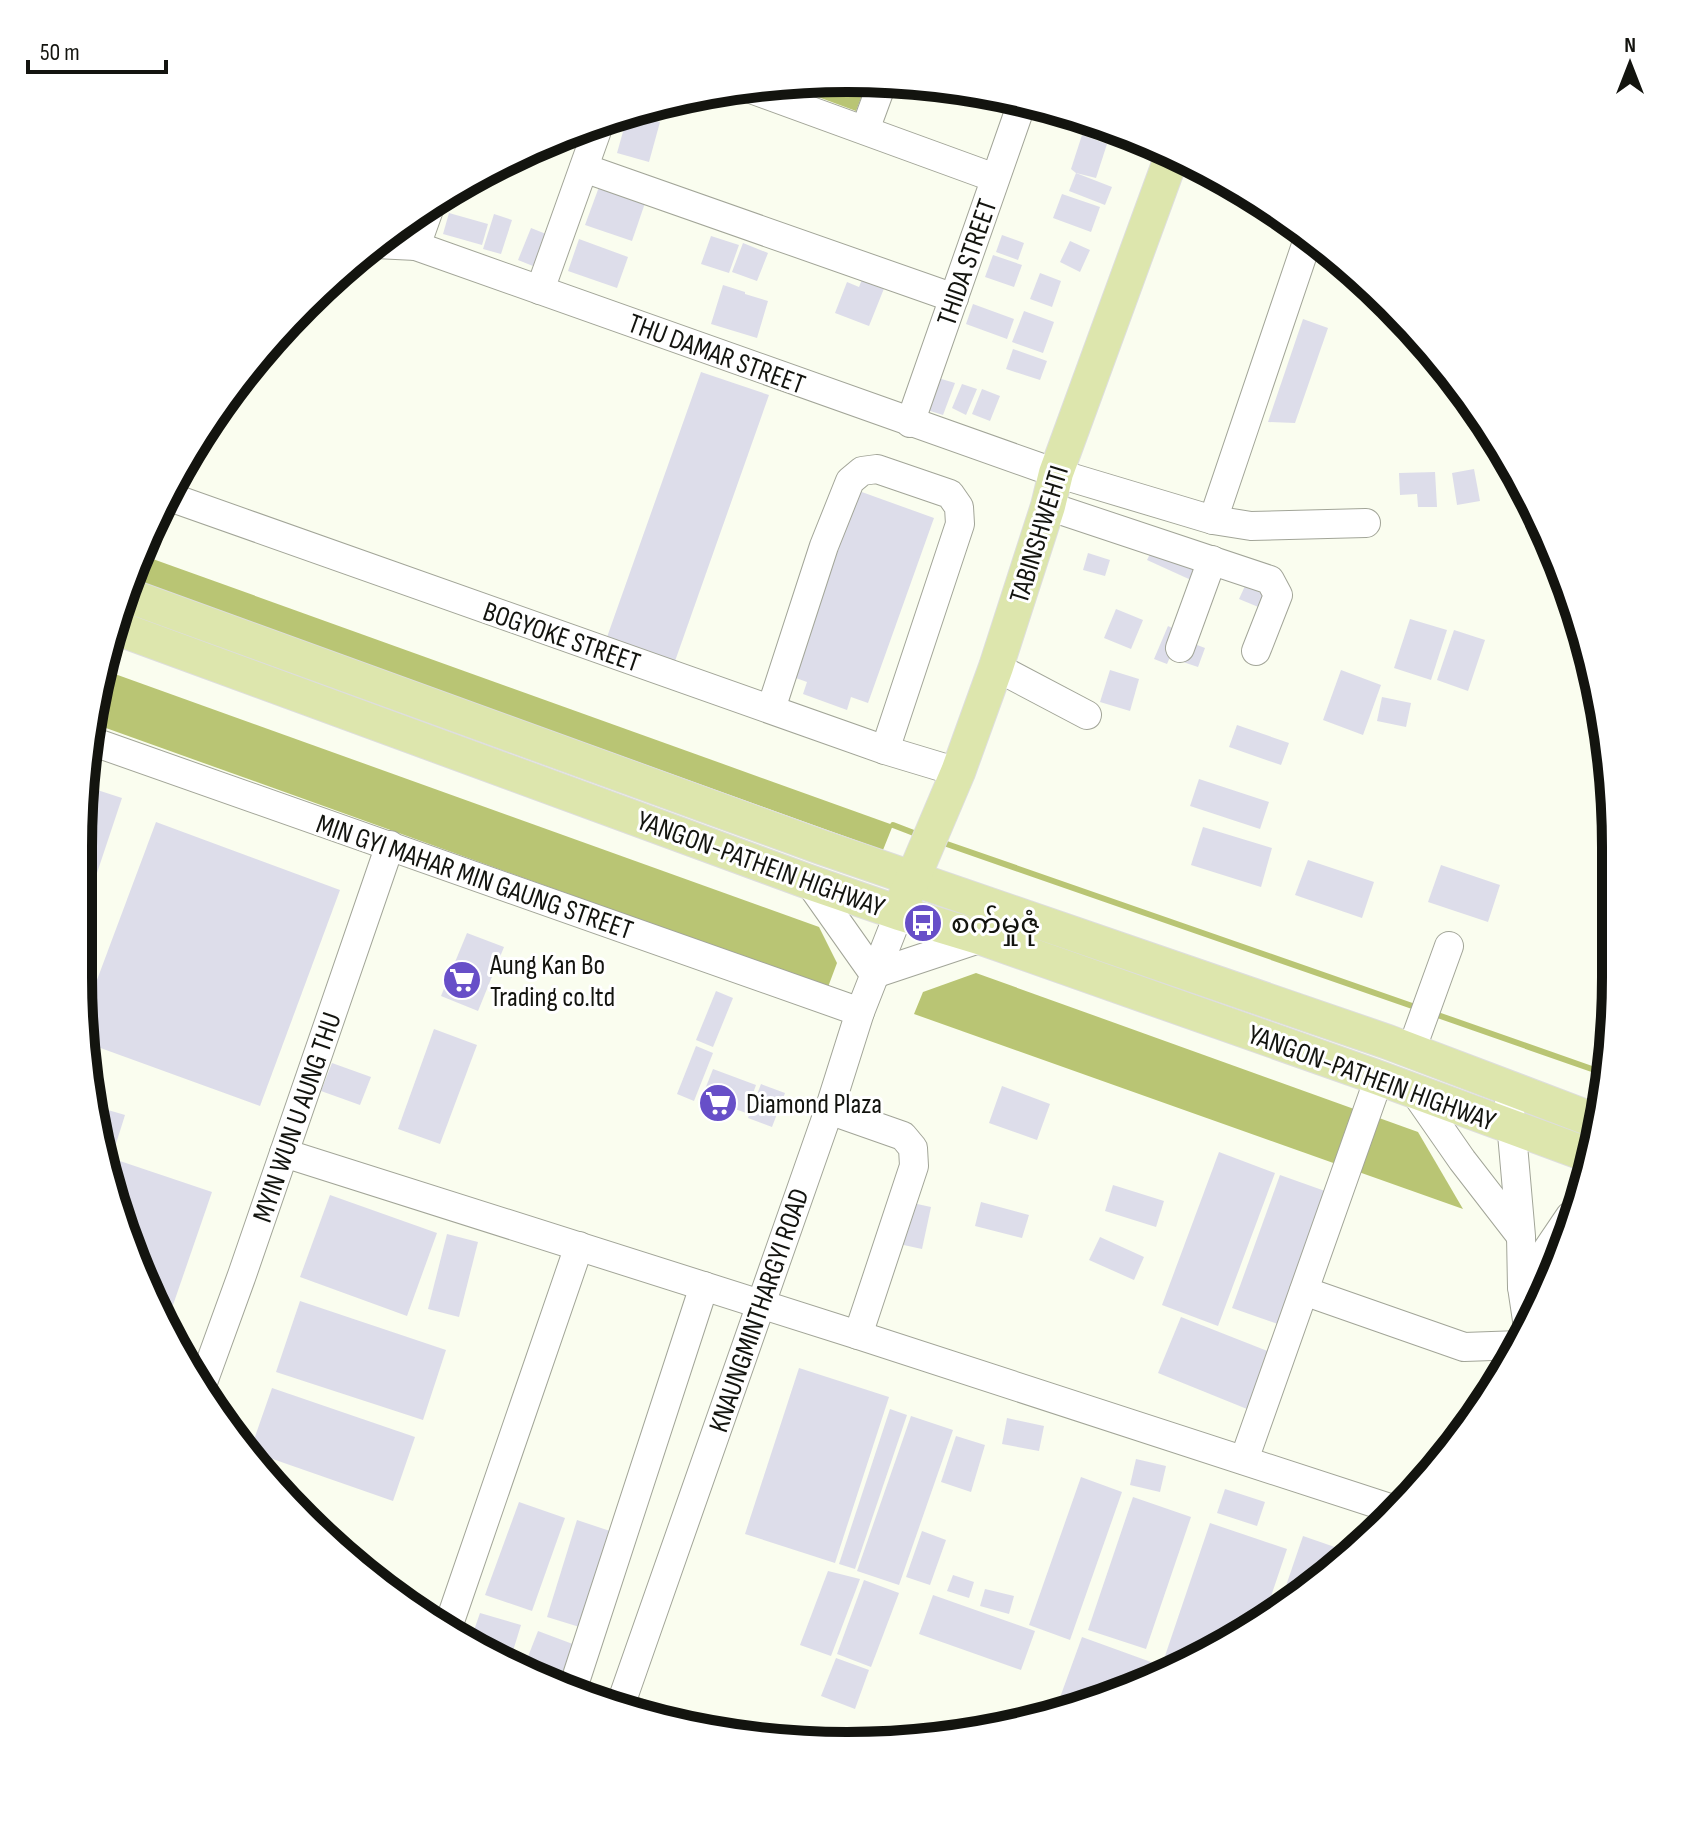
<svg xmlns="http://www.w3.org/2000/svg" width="1694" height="1824" font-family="'Sofia Sans Condensed','Noto Sans Myanmar',sans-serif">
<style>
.water{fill:#b9c574}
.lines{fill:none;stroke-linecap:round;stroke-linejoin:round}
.stream{stroke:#b9c574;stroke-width:6}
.building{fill:#ddddea}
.minor-casing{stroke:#a2a598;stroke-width:30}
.major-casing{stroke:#dededd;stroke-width:36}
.minor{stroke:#fff;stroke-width:28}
.major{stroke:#dde6ad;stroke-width:34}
.labels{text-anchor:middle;stroke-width:6;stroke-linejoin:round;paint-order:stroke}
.street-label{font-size:28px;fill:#13140f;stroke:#fff}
.poi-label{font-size:28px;fill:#13140f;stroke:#fff;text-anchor:start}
.rim{fill:none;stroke:#13140f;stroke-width:10}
</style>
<rect width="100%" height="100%" fill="#fafdef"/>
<g class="water">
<polygon points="847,78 868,80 856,111 783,84"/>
<polygon points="136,553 893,825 883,850 129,579"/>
<polygon points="101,669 819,927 837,963 828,987 92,723 93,697"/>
<polygon points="976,973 1418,1132 1463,1209 914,1014 923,992"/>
</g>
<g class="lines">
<g class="stream">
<polyline points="893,825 919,835"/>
<polyline points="941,842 1418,1008"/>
<polyline points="1432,1013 1609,1075"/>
</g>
</g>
<g class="building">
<polygon points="628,114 660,122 649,162 617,153"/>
<polygon points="587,126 582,140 563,133"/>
<polygon points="1082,135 1107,144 1096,178 1076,173 1071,169"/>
<polygon points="1076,173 1112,187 1105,205 1069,191"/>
<polygon points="599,187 645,203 632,241 585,225"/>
<polygon points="1062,194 1100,207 1091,232 1053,218"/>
<polygon points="449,213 488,224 482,245 443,234"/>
<polygon points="494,214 512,220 501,254 483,249"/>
<polygon points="531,228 546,234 533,266 518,260"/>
<polygon points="1002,235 1024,243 1018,260 996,252"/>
<polygon points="711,236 739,245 729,273 701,264"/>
<polygon points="579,239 628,257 617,288 568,271"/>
<polygon points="1070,241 1090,250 1080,272 1060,262"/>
<polygon points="743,243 768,253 757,281 732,272"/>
<polygon points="993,255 1022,265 1014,287 985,277"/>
<polygon points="1040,273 1061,281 1052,307 1030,299"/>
<polygon points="863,277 885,286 869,326 835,313 847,282 859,287"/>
<polygon points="723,285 745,292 745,294 768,301 757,338 711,324"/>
<polygon points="973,304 1014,319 1007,339 966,324"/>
<polygon points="1024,311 1054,322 1043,353 1012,342"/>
<polygon points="1303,319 1328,328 1295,423 1268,422"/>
<polygon points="1013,349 1047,361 1040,380 1006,369"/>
<polygon points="701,372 769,395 674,664 606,640"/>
<polygon points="938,378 955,383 943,415 927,410"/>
<polygon points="962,384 977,389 966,415 952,408"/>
<polygon points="982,389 1000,396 990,421 972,414"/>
<polygon points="1474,469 1480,501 1457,505 1452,473"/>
<polygon points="1435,472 1437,507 1418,507 1417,494 1400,495 1399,473"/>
<polygon points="859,491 934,518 868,703 851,697 847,710 803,694 807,682 793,677"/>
<polygon points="1154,546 1198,566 1191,580 1147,560"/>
<polygon points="1088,553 1110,560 1105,576 1083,570"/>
<polygon points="1245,586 1274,598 1268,611 1239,599"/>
<polygon points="1116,609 1143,620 1131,649 1104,638"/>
<polygon points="1410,619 1447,630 1431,680 1394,668"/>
<polygon points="1168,626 1181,632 1167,664 1154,659"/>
<polygon points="1454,630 1485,640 1468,691 1437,680"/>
<polygon points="1184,640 1205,648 1198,667 1177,660"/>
<polygon points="1110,670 1139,679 1130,711 1100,702"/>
<polygon points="1341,670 1381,685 1363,735 1323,720"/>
<polygon points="1382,697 1411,703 1406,727 1377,721"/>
<polygon points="1237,725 1289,743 1281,765 1229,747"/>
<polygon points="1199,779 1269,802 1260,829 1190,806"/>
<polygon points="88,787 122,798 82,918 81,918"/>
<polygon points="156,822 340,890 260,1106 84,1042 82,1020"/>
<polygon points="1203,827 1272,848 1261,887 1191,865"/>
<polygon points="1308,860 1374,882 1362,918 1295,895"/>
<polygon points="1441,865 1500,885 1488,922 1428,902"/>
<polygon points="467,933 504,947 478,1011 441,996"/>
<polygon points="716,991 733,998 713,1047 696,1040"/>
<polygon points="434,1029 477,1045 440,1144 398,1129"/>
<polygon points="696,1046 713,1053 694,1101 677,1094"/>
<polygon points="332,1063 371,1077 360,1105 321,1091"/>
<polygon points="713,1069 756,1085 746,1113 702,1097"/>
<polygon points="761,1084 785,1093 772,1127 748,1118"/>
<polygon points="1002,1086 1050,1104 1037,1140 989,1123"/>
<polygon points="91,1105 125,1115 114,1150 99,1145 93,1127"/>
<polygon points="1219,1152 1275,1173 1218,1326 1162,1305"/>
<polygon points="111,1158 212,1192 173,1305 151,1297 107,1170"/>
<polygon points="1280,1175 1325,1191 1278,1324 1232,1308"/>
<polygon points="1113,1185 1164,1201 1156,1227 1105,1211"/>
<polygon points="330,1195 437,1233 407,1316 300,1277"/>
<polygon points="908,1202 931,1207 922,1249 899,1244"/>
<polygon points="981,1202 1029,1215 1022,1238 975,1226"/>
<polygon points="447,1234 478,1242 459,1317 428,1309"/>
<polygon points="1100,1237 1144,1257 1134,1280 1089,1260"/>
<polygon points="300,1301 446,1350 423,1420 276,1372"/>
<polygon points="1181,1317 1270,1352 1247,1409 1158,1373"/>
<polygon points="799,1368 889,1397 835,1563 745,1534"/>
<polygon points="272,1388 415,1437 393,1501 250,1451"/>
<polygon points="890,1409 907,1415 855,1569 839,1564"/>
<polygon points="911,1416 953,1430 899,1585 857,1571"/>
<polygon points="1007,1418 1044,1426 1039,1451 1002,1444"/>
<polygon points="956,1436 985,1445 971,1492 941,1482"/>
<polygon points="1136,1459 1166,1466 1160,1492 1130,1485"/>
<polygon points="1081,1477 1122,1492 1070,1640 1029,1625"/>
<polygon points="1225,1489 1265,1502 1257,1526 1217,1513"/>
<polygon points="1133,1497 1191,1517 1146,1649 1088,1630"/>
<polygon points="519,1502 565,1518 532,1611 485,1595"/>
<polygon points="303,1516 321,1522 318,1531"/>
<polygon points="577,1520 616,1533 586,1629 547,1617"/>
<polygon points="1210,1523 1287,1549 1262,1623 1187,1663 1165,1656"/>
<polygon points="922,1531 946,1540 930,1585 906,1577"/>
<polygon points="1303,1536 1352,1553 1276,1615"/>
<polygon points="828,1571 860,1579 831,1656 800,1645"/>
<polygon points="953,1575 974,1582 969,1598 947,1591"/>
<polygon points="864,1580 899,1593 871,1667 837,1654"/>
<polygon points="985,1589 1014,1596 1009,1614 980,1606"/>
<polygon points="933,1595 1035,1631 1021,1670 919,1634"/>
<polygon points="480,1613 521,1625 508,1667 470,1642"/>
<polygon points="538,1631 578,1646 563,1688 522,1672"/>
<polygon points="1082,1637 1173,1670 1141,1688 1054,1714"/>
<polygon points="836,1658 869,1670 855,1709 821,1696"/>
</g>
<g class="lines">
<g class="minor-casing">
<g id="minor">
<polyline points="748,88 995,178"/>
<polyline points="865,130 883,81"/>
<polyline points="584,168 954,298"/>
<polyline points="376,244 416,246 1056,473 1213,520 1309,236"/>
<polyline points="416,246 432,201"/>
<polyline points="540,290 600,122"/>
<polyline points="910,423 1023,100"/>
<polyline points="167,496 885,750 958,772"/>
<polyline points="1048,506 1270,580 1278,595 1256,651"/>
<polyline points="1213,520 1251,526 1366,523"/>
<polyline points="1180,648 1212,560"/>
<polyline points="996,667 1087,715"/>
<polyline points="771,709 824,546 850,481 862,471 877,469 950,494 959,507 960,524 885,750"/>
<polyline points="91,741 860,1012"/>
<polyline points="809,882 874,974"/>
<polyline points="874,974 982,938"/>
<polyline points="1411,1051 1449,946"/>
<polyline points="1508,1088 1521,1236 1522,1287 1528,1327"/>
<polyline points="1414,1091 1462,1160 1520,1235"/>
<polyline points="829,1110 903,1136 913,1148 914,1166 858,1335"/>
<polyline points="284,1153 858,1335 1399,1511"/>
<polyline points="1522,1287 1570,1216 1578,1211"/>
<polyline points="1304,1291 1464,1347 1520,1345"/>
<polyline points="201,1388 242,1275 390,845"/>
<polyline points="1244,1460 1379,1078"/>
<polyline points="448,1627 579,1246"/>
<polyline points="572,1691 704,1286"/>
<polyline points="620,1706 660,1721"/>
<polyline points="619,1709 829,1110 860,1012 899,913"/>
</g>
</g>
<g class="major-casing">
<g id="major">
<polyline points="124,594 821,847 1388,1042 1599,1122"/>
<polyline points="114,627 809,882 899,913 982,938 1379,1078 1591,1156"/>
<polyline points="905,897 958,772 996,667 1048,506 1056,473 1173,153"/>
</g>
</g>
<use href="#minor" class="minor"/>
<use href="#major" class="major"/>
</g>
<defs>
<g id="bus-disc" transform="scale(2)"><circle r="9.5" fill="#674fc8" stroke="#fff"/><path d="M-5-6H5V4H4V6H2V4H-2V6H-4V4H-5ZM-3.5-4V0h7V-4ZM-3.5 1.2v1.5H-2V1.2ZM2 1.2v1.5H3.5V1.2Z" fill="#fff"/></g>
<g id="supermarket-disc" transform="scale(2)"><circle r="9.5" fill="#674fc8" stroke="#fff"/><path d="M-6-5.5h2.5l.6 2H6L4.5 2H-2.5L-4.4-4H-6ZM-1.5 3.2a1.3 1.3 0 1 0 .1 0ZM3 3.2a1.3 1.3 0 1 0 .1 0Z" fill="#fff"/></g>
</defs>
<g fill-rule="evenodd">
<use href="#bus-disc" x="923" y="923"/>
<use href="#supermarket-disc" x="462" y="980"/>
<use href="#supermarket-disc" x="718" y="1103"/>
</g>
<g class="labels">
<g class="street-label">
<text transform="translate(966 262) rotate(-71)" y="10">THIDA STREET</text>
<text transform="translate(717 353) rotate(20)" y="10">THU DAMAR STREET</text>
<text transform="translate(1038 534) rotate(-73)" y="10">TABINSHWEHTI</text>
<text transform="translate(562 636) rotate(19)" y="10">BOGYOKE STREET</text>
<text transform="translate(761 863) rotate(20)" y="10">YANGON-PATHEIN HIGHWAY</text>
<text transform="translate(475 876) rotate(19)" y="10">MIN GYI MAHAR MIN GAUNG STREET</text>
<text transform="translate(1372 1077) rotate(20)" y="10">YANGON-PATHEIN HIGHWAY</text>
<text transform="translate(296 1117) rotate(-71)" y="10">MYIN WUN U AUNG THU</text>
<text transform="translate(758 1310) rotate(-71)" y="10">KNAUNGMINTHARGYI ROAD</text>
</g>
<g class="poi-label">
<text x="951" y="933">စက်မှုဇုံ</text>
<text x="490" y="974">Aung Kan Bo<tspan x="490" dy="32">Trading co.ltd</tspan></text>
<text x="746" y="1113">Diamond Plaza</text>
</g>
</g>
<path d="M0 0H1694V1824H0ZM847 92H847A755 755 0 0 1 1602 847V977A755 755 0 0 1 847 1732H847A755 755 0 0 1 92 977V847A755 755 0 0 1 847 92Z" fill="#fff" fill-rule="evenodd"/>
<path class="rim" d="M847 92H847A755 755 0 0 1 1602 847V977A755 755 0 0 1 847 1732H847A755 755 0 0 1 92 977V847A755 755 0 0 1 847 92Z"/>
<g transform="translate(1630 64)" stroke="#ffffff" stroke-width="6" paint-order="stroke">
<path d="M0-6L14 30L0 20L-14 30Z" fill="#13140f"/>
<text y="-12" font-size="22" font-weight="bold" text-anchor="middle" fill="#13140f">N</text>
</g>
<path d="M28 60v12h138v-12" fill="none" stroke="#13140f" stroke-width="4"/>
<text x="40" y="60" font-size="24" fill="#13140f" stroke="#ffffff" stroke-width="6" paint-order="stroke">50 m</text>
</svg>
